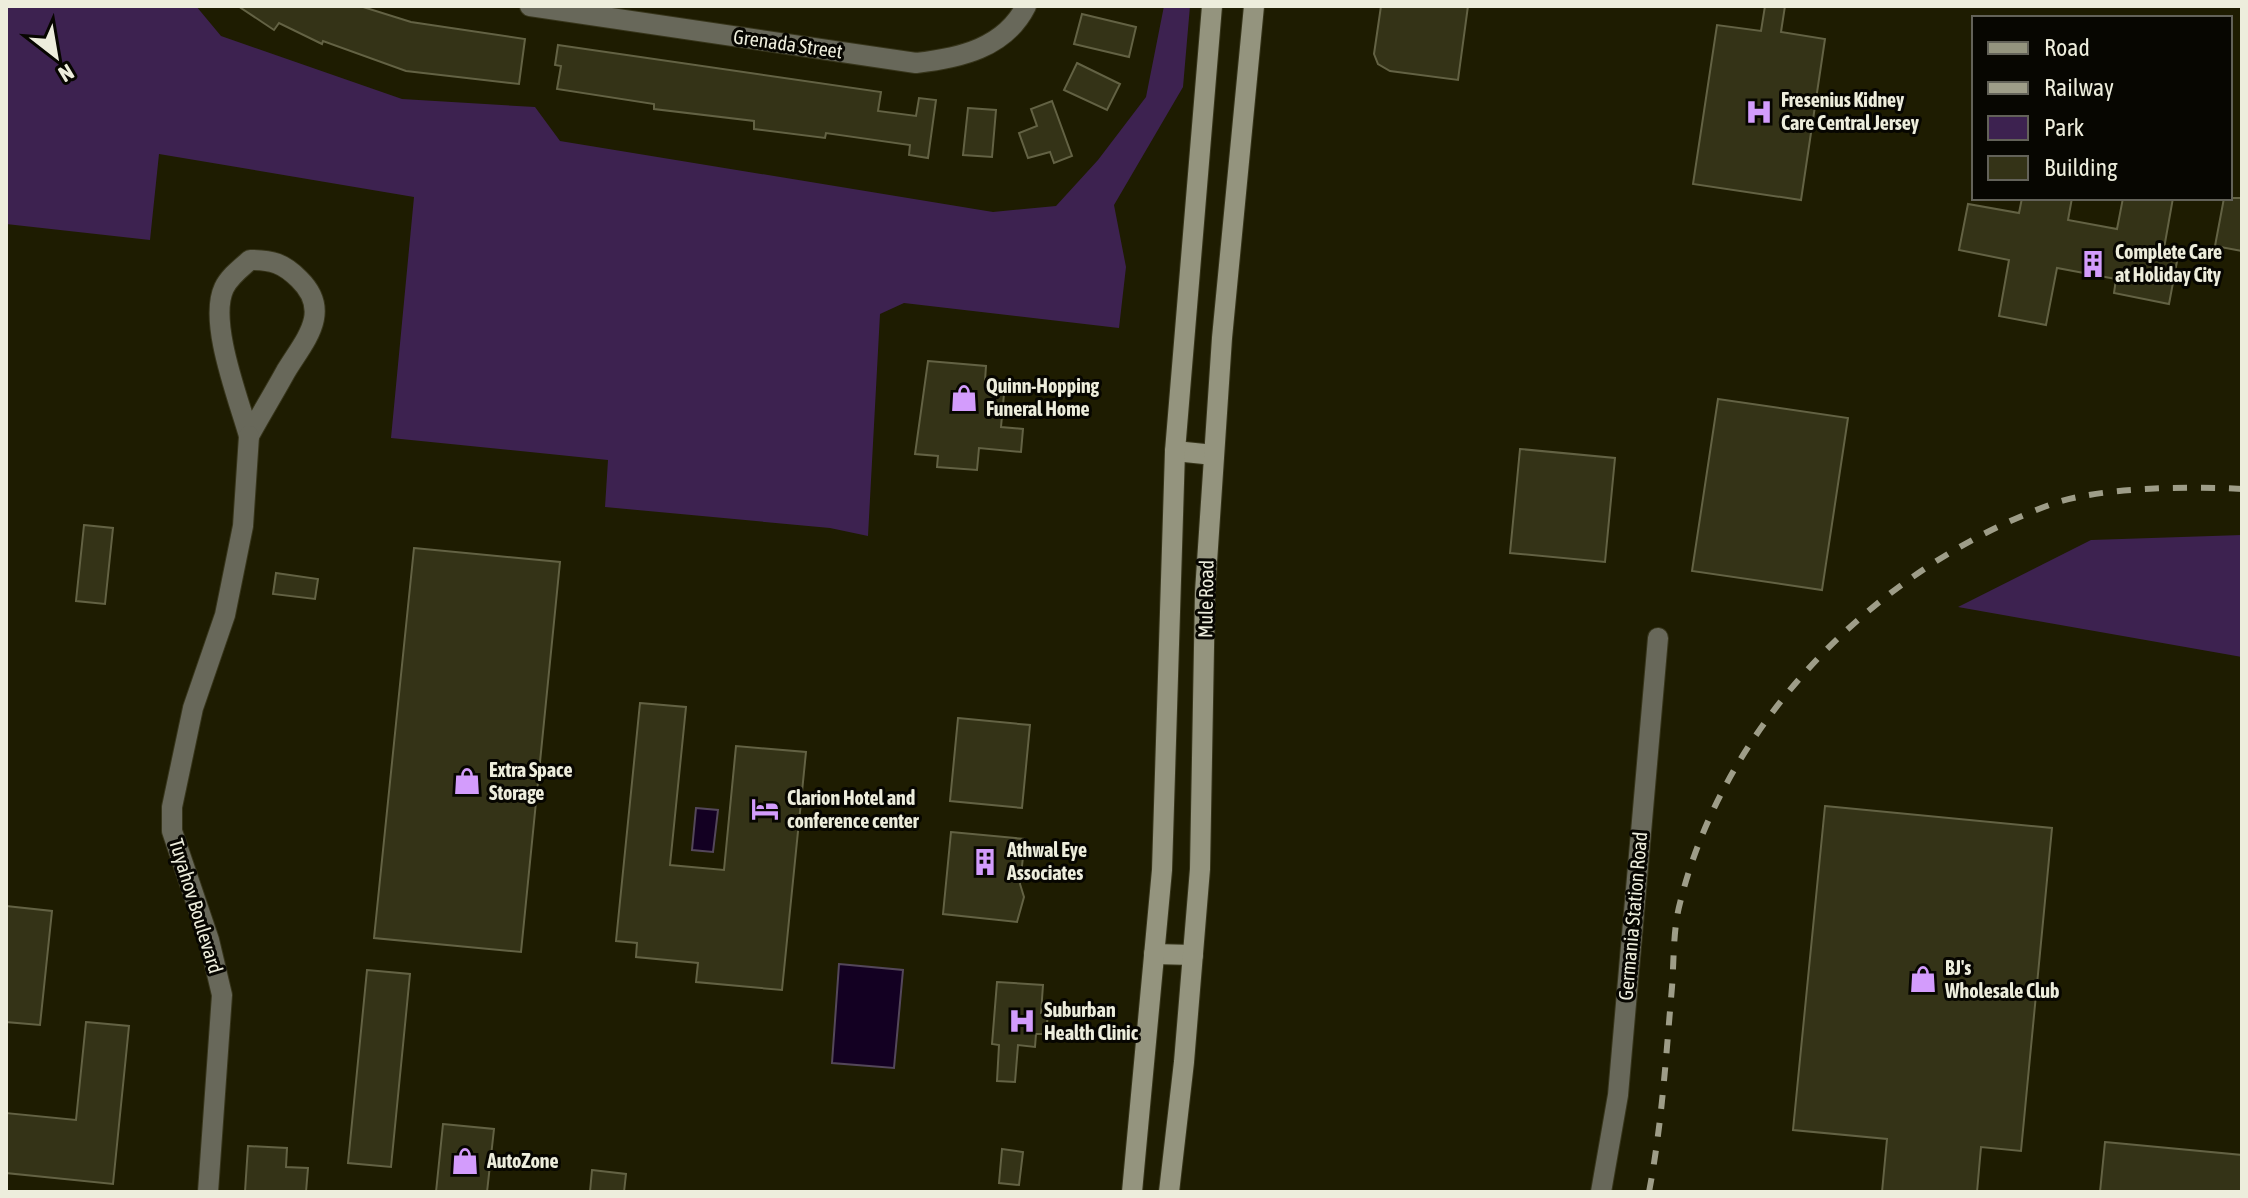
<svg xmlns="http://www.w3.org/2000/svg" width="2248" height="1198" font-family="'Asap Condensed',sans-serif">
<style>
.green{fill:#3d2250}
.water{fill:#130022;stroke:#54475a;stroke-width:2}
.building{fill:#343317;stroke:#636244;stroke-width:2}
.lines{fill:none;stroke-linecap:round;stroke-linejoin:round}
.street-casing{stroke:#37351b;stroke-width:22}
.secondary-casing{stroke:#37351b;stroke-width:22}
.street{stroke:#68685a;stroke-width:20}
.secondary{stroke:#94947e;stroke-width:20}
.rail{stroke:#9e9d88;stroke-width:6;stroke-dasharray:14 14;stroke-linecap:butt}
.labels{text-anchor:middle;stroke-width:6;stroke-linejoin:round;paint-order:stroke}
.street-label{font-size:20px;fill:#ededdc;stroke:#070601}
.poi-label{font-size:20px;font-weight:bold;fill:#ededdc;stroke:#070601;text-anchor:start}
</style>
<rect width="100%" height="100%" fill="#1e1c01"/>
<g class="green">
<polygon points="6,6 196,6 221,36 402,99 535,107 560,141 993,212 1056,206 1098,160 1146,97 1164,6 1190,6 1183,87 1114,205 1126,267 1119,328 904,303 880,314 868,536 830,528 605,507 608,460 391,438 414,197 159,154 150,240 6,224"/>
<polygon points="2242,535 2242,657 1958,607 2091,540"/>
</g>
<g class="water">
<polygon points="696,808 718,810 713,852 692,850"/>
<polygon points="839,964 903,970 894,1068 832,1063"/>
</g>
<g class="building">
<polygon points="238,6 360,6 411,22 525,39 519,84 406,71 323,41 322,44 279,23 274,30"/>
<polygon points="1381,6 1468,6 1458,80 1390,71 1378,64 1374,54"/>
<polygon points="1765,6 1785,6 1781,32 1825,39 1801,200 1693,184 1717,25 1761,31"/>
<polygon points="1082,14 1136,27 1129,57 1074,44"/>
<polygon points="558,45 881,92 878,111 916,116 919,98 936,100 928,158 909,155 910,145 826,133 825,138 754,129 754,121 654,109 654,104 557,89 561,66 555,65"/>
<polygon points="1077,63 1120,84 1107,110 1064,90"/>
<polygon points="1052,101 1072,156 1054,163 1050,152 1028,158 1019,133 1037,126 1031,109"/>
<polygon points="968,108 996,110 992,157 963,155"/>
<polygon points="2022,198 2072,198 2068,220 2117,229 2123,198 2173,198 2163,254 2178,256 2169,304 2114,293 2116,279 2057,268 2046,325 1999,316 2009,260 1959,250 1968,204 2019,213"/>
<polygon points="2224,198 2242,198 2242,251 2215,246"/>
<polygon points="928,361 986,366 985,381 1005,383 1001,427 1023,429 1021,452 979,448 977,470 937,467 938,456 915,454"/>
<polygon points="1718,399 1848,418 1822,590 1692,571"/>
<polygon points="1520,449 1615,458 1605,562 1510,553"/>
<polygon points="84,525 113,528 105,604 76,601"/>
<polygon points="414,548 560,562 521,952 374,938"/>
<polygon points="276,573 318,579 315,599 273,594"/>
<polygon points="640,703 686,707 670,865 724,870 736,746 806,752 782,990 696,982 698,963 636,957 637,943 616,941"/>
<polygon points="958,718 1030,725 1022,808 950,801"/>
<polygon points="1825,806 2052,828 2021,1151 1981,1147 1977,1192 1882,1192 1887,1139 1793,1130"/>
<polygon points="951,832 1025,839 1020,884 1024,897 1017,922 943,914"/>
<polygon points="6,906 52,911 40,1025 6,1022"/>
<polygon points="367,970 410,974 391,1167 348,1163"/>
<polygon points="997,982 1043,985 1041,1013 1048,1013 1046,1034 1036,1034 1035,1047 1018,1045 1015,1082 997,1081 999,1045 992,1044"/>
<polygon points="86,1022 129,1026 113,1184 6,1173 6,1113 76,1120"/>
<polygon points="443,1124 494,1129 487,1192 436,1192"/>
<polygon points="2105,1142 2242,1155 2242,1192 2100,1192"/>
<polygon points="248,1146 287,1148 286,1167 308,1168 306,1192 245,1192"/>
<polygon points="1002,1149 1023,1152 1019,1185 999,1183"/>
<polygon points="592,1170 626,1174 624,1192 590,1192"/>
</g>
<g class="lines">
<g class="street-casing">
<g id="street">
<path d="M530,6L916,63C960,58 1005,48 1026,6"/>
<path d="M250,260C272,260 283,263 299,279C333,312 304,341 286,371C274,393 261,414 249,436C239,400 208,322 224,288C229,277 241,268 250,260Z"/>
<polyline points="208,1192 222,995 209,940 172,831 172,807 193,708 225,615 243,526 249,436"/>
<polyline points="1601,1192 1618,1095 1658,638"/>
</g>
</g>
<g class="secondary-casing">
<g id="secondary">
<polyline points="1175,451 1214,455"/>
<polyline points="1154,954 1193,955"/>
<polyline points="1132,1192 1162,870 1175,451 1212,6"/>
<polyline points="1169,1192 1184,1062 1200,869 1205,592 1222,338 1254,6"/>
</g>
</g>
<use href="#street" class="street"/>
<use href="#secondary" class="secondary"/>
<path class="rail" d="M1649,1192C1662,1124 1666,1056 1672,987C1674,960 1673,929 1680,903C1725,720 1880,565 2055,503C2103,487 2191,486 2242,489"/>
</g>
<defs>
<g id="hospital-bare" transform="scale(2.16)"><path d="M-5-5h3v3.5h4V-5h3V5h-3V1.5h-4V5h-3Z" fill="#d39cfc" stroke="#070601" stroke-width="2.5" paint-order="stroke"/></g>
<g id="building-bare" transform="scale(2.16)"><path d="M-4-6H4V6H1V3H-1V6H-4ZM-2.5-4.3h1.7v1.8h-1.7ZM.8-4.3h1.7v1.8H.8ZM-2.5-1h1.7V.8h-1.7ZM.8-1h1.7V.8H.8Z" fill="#d39cfc" stroke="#070601" stroke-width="2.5" paint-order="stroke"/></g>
<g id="shop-bare" transform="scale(2.16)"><path d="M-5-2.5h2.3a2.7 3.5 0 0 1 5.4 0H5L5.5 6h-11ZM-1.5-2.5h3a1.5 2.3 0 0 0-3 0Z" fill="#d39cfc" stroke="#070601" stroke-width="2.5" paint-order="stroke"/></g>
<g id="hotel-bare" transform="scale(2.16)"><path d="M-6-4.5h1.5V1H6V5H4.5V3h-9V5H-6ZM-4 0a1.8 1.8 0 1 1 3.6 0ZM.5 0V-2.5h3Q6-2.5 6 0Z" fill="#d39cfc" stroke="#070601" stroke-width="2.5" paint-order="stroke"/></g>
</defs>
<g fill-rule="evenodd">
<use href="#hospital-bare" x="1759" y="112"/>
<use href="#building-bare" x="2093" y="264"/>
<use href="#shop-bare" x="964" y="398"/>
<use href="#shop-bare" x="467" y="781"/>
<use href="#hotel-bare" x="765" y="809"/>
<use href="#building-bare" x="985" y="862"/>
<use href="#shop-bare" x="1923" y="979"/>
<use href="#hospital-bare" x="1022" y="1021"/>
<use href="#shop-bare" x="465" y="1161"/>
</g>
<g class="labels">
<g class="street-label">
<text transform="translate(788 44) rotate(8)" y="7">Grenada Street</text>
<text transform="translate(1206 599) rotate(-89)" y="7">Mule Road</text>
<text transform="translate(196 906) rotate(73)" y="7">Tuyahov Boulevard</text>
<text transform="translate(1633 916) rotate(-85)" y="7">Germania Station Road</text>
</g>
<g class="poi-label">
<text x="1781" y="107">Fresenius Kidney<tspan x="1781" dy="23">Care Central Jersey</tspan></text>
<text x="2115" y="259">Complete Care<tspan x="2115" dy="23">at Holiday City</tspan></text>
<text x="986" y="393">Quinn-Hopping<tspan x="986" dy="23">Funeral Home</tspan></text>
<text x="489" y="777">Extra Space<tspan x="489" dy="23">Storage</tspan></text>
<text x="787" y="805">Clarion Hotel and<tspan x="787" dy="23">conference center</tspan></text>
<text x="1007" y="857">Athwal Eye<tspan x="1007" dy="23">Associates</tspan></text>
<text x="1945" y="975">BJ's<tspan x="1945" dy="23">Wholesale Club</tspan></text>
<text x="1044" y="1017">Suburban<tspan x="1044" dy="23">Health Clinic</tspan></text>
<text x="487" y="1168">AutoZone</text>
</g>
</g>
<rect width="2248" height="1198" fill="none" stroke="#ededdc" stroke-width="16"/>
<rect x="1972" y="16" width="260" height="184" fill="#070601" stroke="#636259" stroke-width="2"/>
<rect x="1988" y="42" width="40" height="12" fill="#94947e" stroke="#636259" stroke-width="2"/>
<text x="2044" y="56" font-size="24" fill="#ededdc">Road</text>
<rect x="1988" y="82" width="40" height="12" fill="#9e9d88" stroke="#636259" stroke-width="2"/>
<text x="2044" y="96" font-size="24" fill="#ededdc">Railway</text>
<rect x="1988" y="116" width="40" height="24" fill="#3d2250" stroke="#636259" stroke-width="2"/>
<text x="2044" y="136" font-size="24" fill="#ededdc">Park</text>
<rect x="1988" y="156" width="40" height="24" fill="#343317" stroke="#636259" stroke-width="2"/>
<text x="2044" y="176" font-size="24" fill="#ededdc">Building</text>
<g transform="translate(56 56) rotate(149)" stroke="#070601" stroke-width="6" paint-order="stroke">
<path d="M0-6L14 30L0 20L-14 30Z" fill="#ededdc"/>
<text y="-12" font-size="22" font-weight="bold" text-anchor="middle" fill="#ededdc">N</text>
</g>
</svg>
